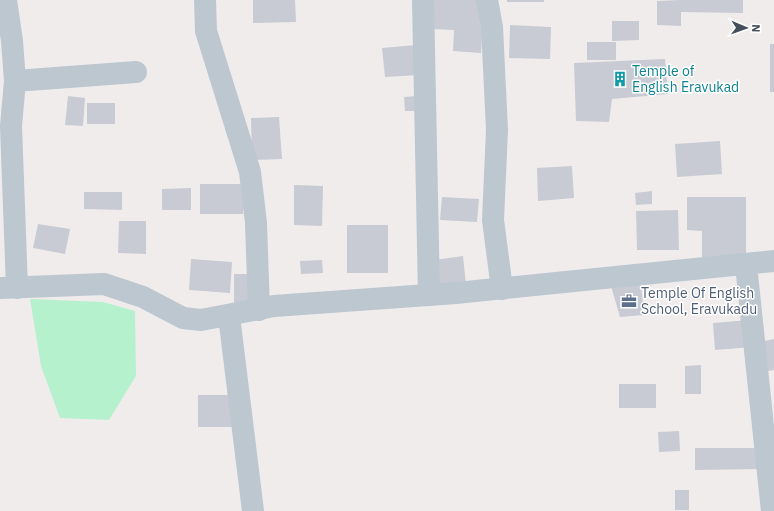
<svg xmlns="http://www.w3.org/2000/svg" width="774" height="511" font-family="'IBM Plex Sans',sans-serif">
<style>
.green{fill:#b6f1ce}
.building{fill:#c8cbd3}
.lines{fill:none;stroke-linecap:round;stroke-linejoin:round}
.minor{stroke:#bcc7d0;stroke-width:22}
.labels{text-anchor:middle;stroke-width:3;stroke-linejoin:round;paint-order:stroke}
.culture-label{font-size:14px;fill:#0d838f;stroke:#fff;text-anchor:start}
.service-label{font-size:14px;fill:#4e5e75;stroke:#fff;text-anchor:start}
</style>
<rect width="100%" height="100%" fill="#f0ecec"/>
<polygon class="green" points="30,299 103,302 135,311 136,376 109,420 60,418 41,366"/>
<g class="building">
<polygon points="253,0 295,0 296,22 253,23"/>
<polygon points="432,0 484,0 481,53 453,51 454,30 431,29"/>
<rect x="507" y="0" width="37" height="2"/>
<polygon points="680,0 743,0 743,13 681,12 681,26 657,25 657,1"/>
<polygon points="612,21 639,21 639,40 612,41"/>
<polygon points="510,25 551,27 550,59 509,58"/>
<rect x="587" y="42" width="29" height="18"/>
<rect x="770" y="44" width="4" height="48"/>
<polygon points="416,45 419,75 385,77 382,48"/>
<polygon points="665,59 668,94 612,99 609,122 576,121 574,63"/>
<polygon points="68,96 85,98 83,126 65,125"/>
<polygon points="418,96 418,111 405,111 404,97"/>
<rect x="87" y="103" width="28" height="21"/>
<polygon points="279,117 282,159 252,160 251,118"/>
<polygon points="720,141 722,174 677,177 675,144"/>
<polygon points="572,166 574,198 538,201 537,168"/>
<rect x="200" y="184" width="43" height="30"/>
<polygon points="294,185 323,186 322,226 294,225"/>
<polygon points="191,188 191,210 162,210 162,189"/>
<polygon points="652,191 652,204 636,205 635,193"/>
<polygon points="84,192 122,192 122,210 84,209"/>
<polygon points="442,197 479,199 477,222 440,220"/>
<polygon points="687,197 746,197 746,262 702,262 702,231 687,230"/>
<polygon points="678,210 679,250 637,250 636,211"/>
<polygon points="119,221 146,221 146,254 118,253"/>
<polygon points="38,224 70,229 65,254 33,248"/>
<rect x="347" y="225" width="41" height="48"/>
<polygon points="463,256 466,285 437,289 434,260"/>
<polygon points="191,259 232,262 230,293 189,290"/>
<polygon points="322,260 323,273 301,274 300,261"/>
<rect x="234" y="274" width="20" height="30"/>
<polygon points="641,284 644,315 620,317 611,286"/>
<polygon points="750,320 752,347 715,350 713,323"/>
<polygon points="774,339 774,370 768,371 764,341"/>
<polygon points="701,365 701,394 685,394 685,366"/>
<rect x="619" y="384" width="37" height="24"/>
<rect x="198" y="395" width="37" height="32"/>
<polygon points="679,431 680,451 659,452 658,432"/>
<polygon points="695,448 763,448 763,469 695,470"/>
<rect x="675" y="490" width="14" height="20"/>
</g>
<g class="lines">
<g class="minor">
<polyline points="6,0 12,41 15,81 11,126 17,288"/>
<polyline points="205,0 206,31 250,172 256,223 259,310"/>
<polyline points="423,0 429,295"/>
<polyline points="487,0 492,27 497,130 493,220 502,289"/>
<polyline points="15,81 136,72"/>
<polyline points="746,265 772,511"/>
<polyline points="0,288 104,284 143,297 183,318 201,320 274,306 456,293 774,261"/>
<polyline points="229,316 253,511"/>
</g>
</g>
<defs>
<g id="building-bare" transform="scale(1.2)"><path d="M-4-6H4V6H1V3H-1V6H-4ZM-2.5-4.3h1.7v1.8h-1.7ZM.8-4.3h1.7v1.8H.8ZM-2.5-1h1.7V.8h-1.7ZM.8-1h1.7V.8H.8Z" fill="#0f9aa8" stroke="#fff" stroke-width="2.5" paint-order="stroke"/></g>
<g id="office-bare" transform="scale(1.2)"><path d="M-6-3h4V-5.5h4V-3h4V5H-6ZM-1-4.5V-3h2v-1.5ZM-6 0V1H6V0Z" fill="#5c6f8a" stroke="#fff" stroke-width="2.5" paint-order="stroke"/></g>
</defs>
<g fill-rule="evenodd">
<use href="#building-bare" x="620" y="79"/>
<use href="#office-bare" x="629" y="301"/>
</g>
<g class="labels">
<g class="culture-label">
<text x="632" y="76">Temple of<tspan x="632" dy="16">English Eravukad</tspan></text>
</g>
<g class="service-label">
<text x="641" y="298">Temple Of English<tspan x="641" dy="16">School, Eravukadu</tspan></text>
</g>
</g>
<g transform="translate(746 28) rotate(92)" stroke="#ffffff" stroke-width="3" paint-order="stroke">
<path d="M0-3L7 15L0 10L-7 15Z" fill="#44505b"/>
<text y="-6" font-size="11" font-weight="bold" text-anchor="middle" fill="#44505b">N</text>
</g>
</svg>
